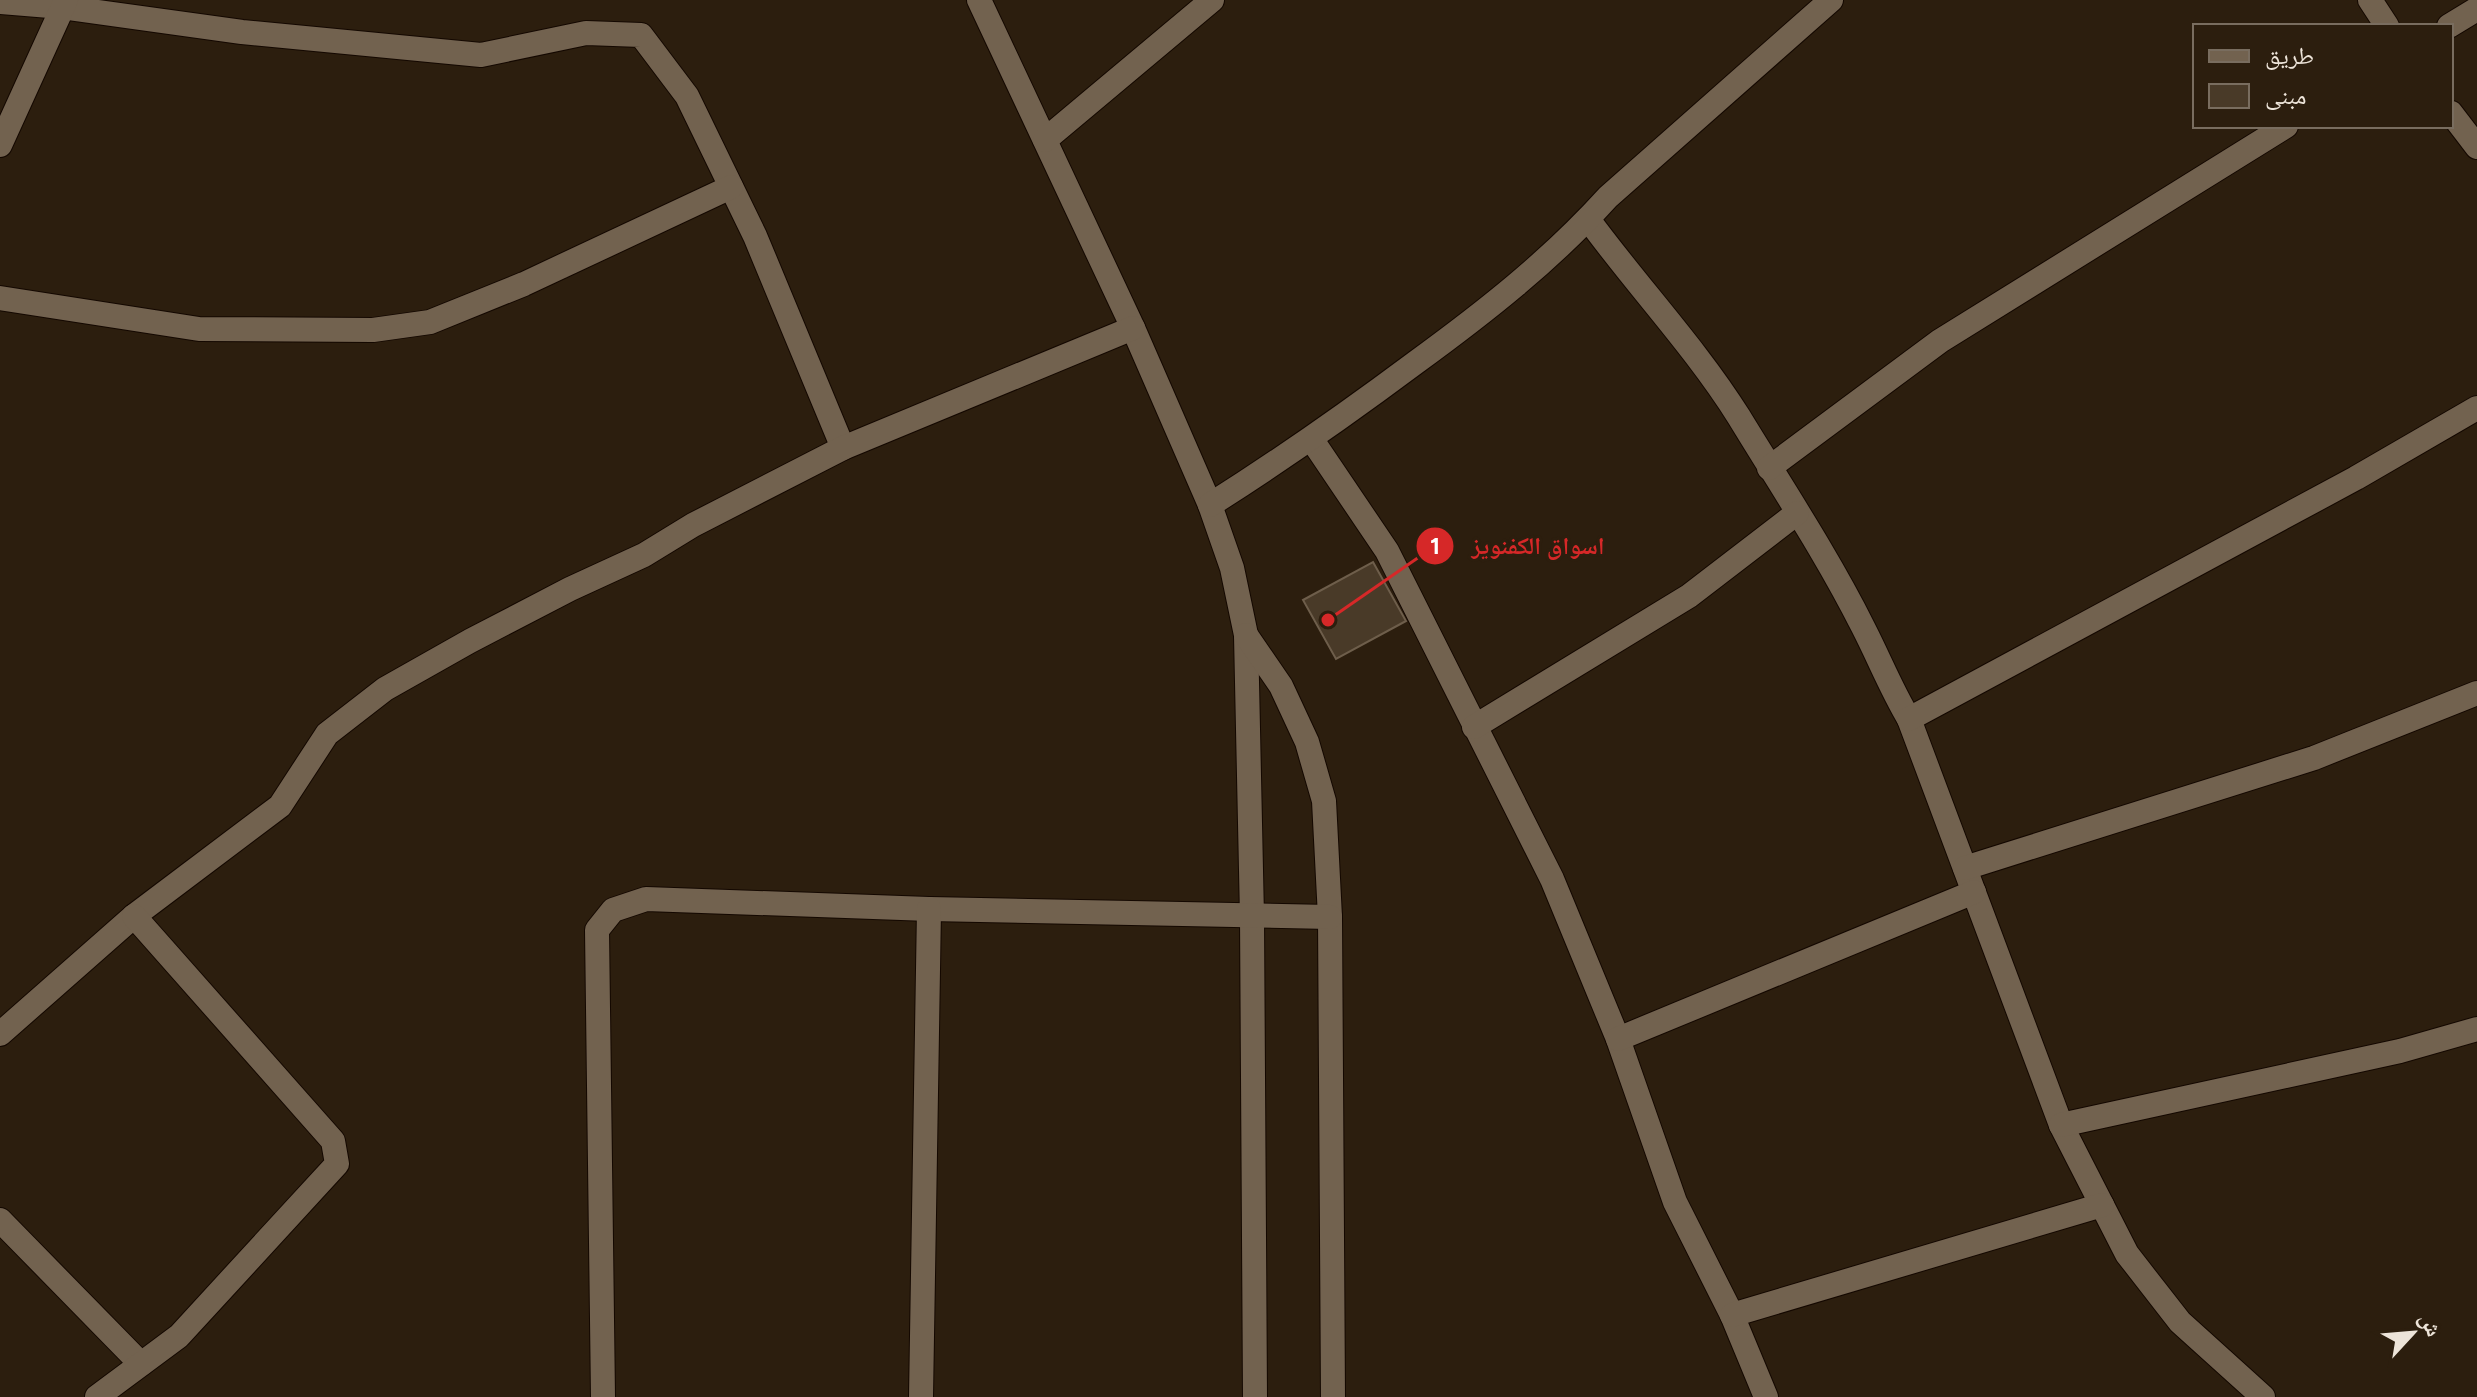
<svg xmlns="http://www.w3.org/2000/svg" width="2477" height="1397" font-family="Figtree,'Noto Naskh Arabic',sans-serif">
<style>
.building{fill:#493a28;stroke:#6e5e4b;stroke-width:2}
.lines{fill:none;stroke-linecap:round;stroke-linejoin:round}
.minor-casing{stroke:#140800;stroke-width:26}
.minor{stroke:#72624f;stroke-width:24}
.leader{fill:none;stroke:#d62828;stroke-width:3}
.callout-dot{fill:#d62828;stroke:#2c1e0e;stroke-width:3}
.mark-label{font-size:24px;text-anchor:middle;font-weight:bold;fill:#fff}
.callout-label{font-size:24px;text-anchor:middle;font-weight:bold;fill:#d62828;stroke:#2c1e0e;stroke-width:6;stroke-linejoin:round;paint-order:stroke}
</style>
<rect width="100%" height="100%" fill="#2c1e0e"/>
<polygon class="building" points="1373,562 1406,621 1336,659 1303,600"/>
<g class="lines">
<g class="minor-casing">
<g id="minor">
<polyline points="979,0 1133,328 1210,505 1232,568 1246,635 1252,917 1255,1397"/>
<polyline points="2370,0 2387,26"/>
<polyline points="0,2 62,7 242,32 481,55 586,33 641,35 687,96 755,236 843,448"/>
<polyline points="2449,26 2477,9"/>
<polyline points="2451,113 2477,147"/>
<polyline points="1045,140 1212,0"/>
<polyline points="0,145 66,0"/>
<path d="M1588,219C1637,286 1695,347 1739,417C1781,486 1827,555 1863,627C1879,658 1891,689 1909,719L2061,1125L2127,1254L2180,1322L2263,1397"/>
<polyline points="0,298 199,329 373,330 430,322 524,284 731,187"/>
<polyline points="1312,440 1387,551 1552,879 1618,1039 1675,1202 1732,1315 1766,1397"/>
<polyline points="1769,468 1940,341 2286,126"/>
<path d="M1210,505C1281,460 1348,413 1415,363C1485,312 1550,261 1608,197L1831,0"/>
<polyline points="1246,635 1281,686 1307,742 1324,801 1330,917 1333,1397"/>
<polyline points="1909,719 2356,478 2477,408"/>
<polyline points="1474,727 1689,596 1797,513"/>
<polyline points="1965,868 2314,758 2477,693"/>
<polyline points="0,1034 134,916 280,806 327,734 385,689 470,641 570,589 644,555 693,525 843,448 1133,328"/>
<polyline points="1618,1039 1974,892"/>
<polyline points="2061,1125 2400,1051 2477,1029"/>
<polyline points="0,1220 141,1364"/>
<polyline points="1732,1315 2102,1205"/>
<polyline points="97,1397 179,1336 337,1164 333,1141 134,916"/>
<polyline points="603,1397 597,930 613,910 646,899 929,909 1330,917"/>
<polyline points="921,1397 929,909"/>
</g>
</g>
<use href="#minor" class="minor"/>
</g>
<path class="leader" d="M1328 620L1435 546"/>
<g class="callout-dot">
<circle cx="1328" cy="620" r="8"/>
<circle cx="1435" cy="546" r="20"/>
</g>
<g class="mark-label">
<text x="1435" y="554">1</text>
</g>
<g class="callout-label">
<text x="1538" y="554">اسواق الكفنويز</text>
</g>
<rect x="2193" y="24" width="260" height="104" fill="#2c1e0e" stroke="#796d5f" stroke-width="2"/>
<rect x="2209" y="50" width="40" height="12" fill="#72624f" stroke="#796d5f" stroke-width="2"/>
<text x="2265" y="64" font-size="24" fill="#ede4d9">طريق</text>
<rect x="2209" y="84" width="40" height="24" fill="#493a28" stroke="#796d5f" stroke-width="2"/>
<text x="2265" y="104" font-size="24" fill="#ede4d9">مبنى</text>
<g transform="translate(2413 1333) rotate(64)" stroke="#2c1e0e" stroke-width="6" paint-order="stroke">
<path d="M0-6L14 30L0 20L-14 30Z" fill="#ede4d9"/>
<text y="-12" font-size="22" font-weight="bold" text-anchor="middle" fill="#ede4d9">ش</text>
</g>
</svg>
